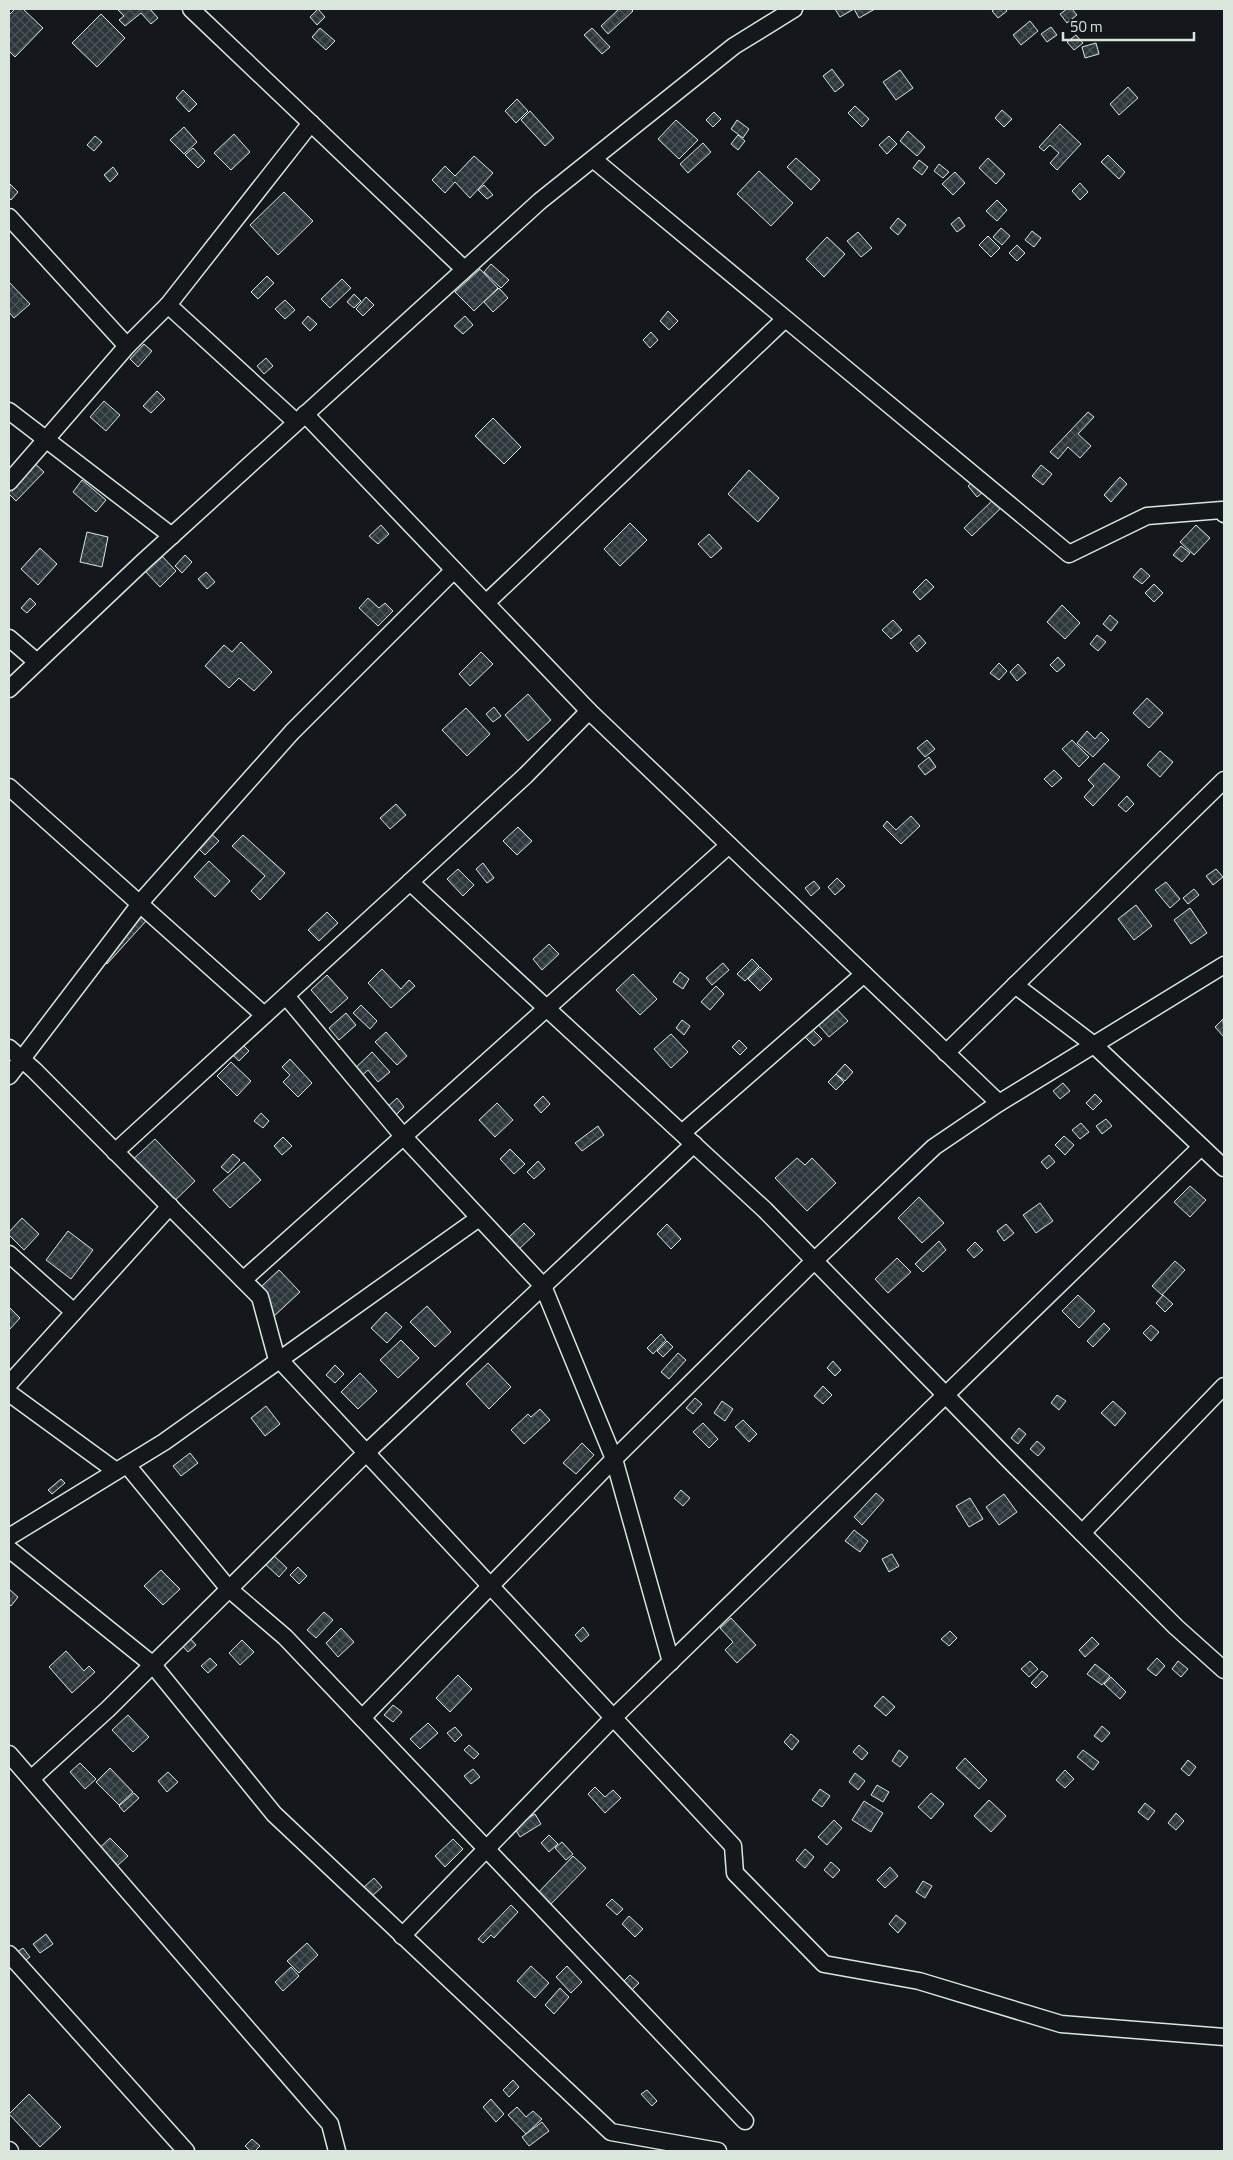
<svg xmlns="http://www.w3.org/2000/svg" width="1233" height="2160" font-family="'Titillium Web',sans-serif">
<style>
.building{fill:url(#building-cross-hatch);stroke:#d8e6dc}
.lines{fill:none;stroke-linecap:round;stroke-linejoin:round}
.street-casing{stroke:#d8e6dc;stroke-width:19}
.street{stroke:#14181c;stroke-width:16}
</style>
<defs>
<pattern id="building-cross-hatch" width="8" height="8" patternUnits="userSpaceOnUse" patternTransform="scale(1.25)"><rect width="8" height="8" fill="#2c363c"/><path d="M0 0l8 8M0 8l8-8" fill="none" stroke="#4a5358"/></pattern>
</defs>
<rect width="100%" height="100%" fill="#14181c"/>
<g class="building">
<polygon points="15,9 23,9 43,28 15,57 9,51 9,15"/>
<polygon points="117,9 150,9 158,18 151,24 141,13 125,26 119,20 124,16"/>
<polygon points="318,9 325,17 317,25 310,17"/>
<polygon points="619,9 631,9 633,11 608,34 601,26"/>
<polygon points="835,9 875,9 859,18 854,9 840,17"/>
<polygon points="995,9 1005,9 1007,11 998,18 992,11"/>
<polygon points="1067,9 1072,9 1077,15 1067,23 1060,14"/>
<polygon points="101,14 125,38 97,67 72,43"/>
<polygon points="1030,21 1038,31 1021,45 1013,35"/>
<polygon points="1051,27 1057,35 1047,42 1041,34"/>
<polygon points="320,28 335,41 326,50 312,37"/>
<polygon points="592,28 610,47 602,54 584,35"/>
<polygon points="1076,35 1083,43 1074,50 1067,42"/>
<polygon points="1096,43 1099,54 1085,58 1082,47"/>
<polygon points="832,69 844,85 835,92 823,76"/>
<polygon points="900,70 913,88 896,100 883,82"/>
<polygon points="1128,87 1138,98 1119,115 1110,104"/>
<polygon points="183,90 197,104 189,112 176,98"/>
<polygon points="517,99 528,111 516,123 505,111"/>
<polygon points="855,106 869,119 862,127 848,113"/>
<polygon points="1002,110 1012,119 1004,127 995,118"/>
<polygon points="530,111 554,138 545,146 521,120"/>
<polygon points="714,112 721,119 713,127 706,120"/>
<polygon points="676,120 698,140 679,159 658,139"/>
<polygon points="737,120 749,129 743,138 731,129"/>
<polygon points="1060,124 1081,144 1057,170 1050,163 1059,153 1050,145 1044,151 1039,147"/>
<polygon points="184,127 197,142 184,154 170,140"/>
<polygon points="908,131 925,147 917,156 900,141"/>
<polygon points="234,134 250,152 231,170 214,153"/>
<polygon points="738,135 745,141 738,150 731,144"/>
<polygon points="95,136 102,142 94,151 87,145"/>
<polygon points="889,136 897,144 887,154 879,145"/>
<polygon points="703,143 711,152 688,173 680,164"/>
<polygon points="193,148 205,161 198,168 185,155"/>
<polygon points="1108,155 1125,172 1119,179 1101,162"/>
<polygon points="474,156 493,173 470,198 455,182 445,193 432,180 445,166 455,176"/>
<polygon points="796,158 820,180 811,190 787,167"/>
<polygon points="988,158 1005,174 996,184 979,168"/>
<polygon points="919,160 928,167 922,175 913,168"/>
<polygon points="939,164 949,172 943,178 934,171"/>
<polygon points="113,167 118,174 110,182 104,175"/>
<polygon points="759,171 793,203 771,226 737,194"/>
<polygon points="955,172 965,183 953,195 942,184"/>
<polygon points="1080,183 1088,192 1080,200 1072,191"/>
<polygon points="10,184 18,192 11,200 9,198"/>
<polygon points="484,185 493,195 487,199 478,190"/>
<polygon points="284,192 313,221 278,255 250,225"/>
<polygon points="997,200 1007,210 997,221 986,211"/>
<polygon points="959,217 965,226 957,232 951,224"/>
<polygon points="898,218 906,225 898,235 890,228"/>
<polygon points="1001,228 1010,236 1002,245 993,237"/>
<polygon points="1032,231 1041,238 1034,247 1025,240"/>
<polygon points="858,232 872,248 861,257 847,241"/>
<polygon points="988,236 1000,248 991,257 979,245"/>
<polygon points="827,237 845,254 824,277 806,259"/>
<polygon points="1017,245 1025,253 1017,261 1009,253"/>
<polygon points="491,264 509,280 501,288 484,272"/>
<polygon points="480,269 498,288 474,311 455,292"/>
<polygon points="267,276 274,283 258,299 251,292"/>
<polygon points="342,279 351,288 330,308 321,299"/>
<polygon points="9,282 30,304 14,318 9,312"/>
<polygon points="499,288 508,298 493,312 484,302"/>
<polygon points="354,294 361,301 354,308 347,302"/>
<polygon points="366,297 374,305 363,316 356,309"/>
<polygon points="285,300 295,310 285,319 275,309"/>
<polygon points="668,311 678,321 669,330 660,321"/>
<polygon points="308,316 317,324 310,331 302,323"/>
<polygon points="465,316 473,325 463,334 454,326"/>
<polygon points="651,332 658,340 650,348 643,340"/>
<polygon points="144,344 152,351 138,367 130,359"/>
<polygon points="266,358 273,366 264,374 257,366"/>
<polygon points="157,391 165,399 151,413 143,406"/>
<polygon points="104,401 120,415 106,431 90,417"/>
<polygon points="1088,412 1094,417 1078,434 1091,446 1080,458 1068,447 1058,459 1050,452"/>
<polygon points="493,418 521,447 504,464 475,436"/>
<polygon points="27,456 44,472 16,501 9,494 9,475"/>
<polygon points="1041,465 1052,474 1043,485 1032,476"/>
<polygon points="749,470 779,498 758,522 728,494"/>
<polygon points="1120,477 1127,484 1111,502 1104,495"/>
<polygon points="82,480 106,500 96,512 73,492"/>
<polygon points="975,480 984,491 977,497 968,486"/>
<polygon points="995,498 1003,506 972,536 964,528"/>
<polygon points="630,523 647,540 620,566 604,549"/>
<polygon points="381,525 389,534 378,544 369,536"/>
<polygon points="1196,525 1210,538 1194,555 1180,542"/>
<polygon points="87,532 108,537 102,567 80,562"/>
<polygon points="709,534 722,548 711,558 698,544"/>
<polygon points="1181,546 1190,553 1182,562 1173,555"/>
<polygon points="40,548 57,564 38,585 21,569"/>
<polygon points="161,555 176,571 160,587 145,571"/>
<polygon points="185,555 192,562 182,573 175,566"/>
<polygon points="1141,568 1150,576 1142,584 1133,577"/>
<polygon points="206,572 215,582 207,589 198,579"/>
<polygon points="926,579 934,587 920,600 913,592"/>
<polygon points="1154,584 1163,593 1154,602 1145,593"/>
<polygon points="30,598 36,604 27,613 21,608"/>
<polygon points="368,598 379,608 385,603 393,611 378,626 359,608"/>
<polygon points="1062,605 1080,623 1065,639 1047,622"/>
<polygon points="1110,615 1118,622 1111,631 1103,624"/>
<polygon points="893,620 902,630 891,639 882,630"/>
<polygon points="919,635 926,643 917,652 910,643"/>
<polygon points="1097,635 1106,642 1098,651 1090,644"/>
<polygon points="241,642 272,672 254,691 239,678 229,688 205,666 224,645 232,652"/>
<polygon points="481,652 493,664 470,686 459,674"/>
<polygon points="1058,657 1065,665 1057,672 1050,665"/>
<polygon points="999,663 1007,671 999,680 990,673"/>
<polygon points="1018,664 1026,673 1017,681 1010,672"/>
<polygon points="528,694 551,720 528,741 505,715"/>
<polygon points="1147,698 1163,713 1149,728 1133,713"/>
<polygon points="494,707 501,716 493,722 486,714"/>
<polygon points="466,708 490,734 467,756 442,730"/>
<polygon points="1087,731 1095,739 1101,732 1109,740 1093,757 1077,743"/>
<polygon points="927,740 935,749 925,757 917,748"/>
<polygon points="1072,740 1089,757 1079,767 1062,749"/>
<polygon points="1160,751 1173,762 1160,777 1147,765"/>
<polygon points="929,757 936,767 925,775 918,766"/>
<polygon points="1104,763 1120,777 1093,806 1084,797 1094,786 1088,780"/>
<polygon points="1054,770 1062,778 1052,787 1044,779"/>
<polygon points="1127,796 1134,804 1126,812 1118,805"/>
<polygon points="396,804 406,815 390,829 380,818"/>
<polygon points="911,816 920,826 901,844 883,826 887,821 896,830"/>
<polygon points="204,827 219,841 205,855 191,841"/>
<polygon points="518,827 532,841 517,855 503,841"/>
<polygon points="243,835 285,873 260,900 251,891 265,876 232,846"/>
<polygon points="209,861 230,881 215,897 194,877"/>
<polygon points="483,863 494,878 487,883 476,869"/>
<polygon points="458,869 474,885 463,896 447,879"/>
<polygon points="1216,869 1223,877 1213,885 1206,876"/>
<polygon points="837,878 845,886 835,895 828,887"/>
<polygon points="814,881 820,888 811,896 805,888"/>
<polygon points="1166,882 1180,899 1170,908 1155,890"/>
<polygon points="1194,889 1199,895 1188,904 1183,898"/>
<polygon points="1136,905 1152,926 1134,940 1118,919"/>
<polygon points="1190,908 1207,933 1191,944 1174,920"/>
<polygon points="327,912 338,923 319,941 308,930"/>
<polygon points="137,913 146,921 107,964 98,956"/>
<polygon points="549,944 559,954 542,970 533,959"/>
<polygon points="752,959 759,966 745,981 737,974"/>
<polygon points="723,963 729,970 712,985 706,978"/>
<polygon points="760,967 772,979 760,991 748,979"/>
<polygon points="382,969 401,989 409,980 415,986 391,1008 368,983"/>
<polygon points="680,972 689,979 683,989 673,982"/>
<polygon points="633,974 657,999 640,1015 616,990"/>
<polygon points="327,975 348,998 331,1013 311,990"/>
<polygon points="716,986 724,994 710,1010 701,1002"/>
<polygon points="361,1005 377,1021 370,1029 353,1013"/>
<polygon points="834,1006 848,1021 829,1037 816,1022"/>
<polygon points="346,1013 356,1025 339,1040 329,1028"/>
<polygon points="1223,1019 1224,1035 1223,1036 1215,1027"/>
<polygon points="682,1020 690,1026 684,1035 676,1028"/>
<polygon points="808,1025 822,1039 814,1046 800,1032"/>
<polygon points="386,1032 407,1056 397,1065 375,1042"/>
<polygon points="671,1034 688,1052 671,1068 654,1049"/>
<polygon points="235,1037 249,1051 239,1061 225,1048"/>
<polygon points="739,1040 747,1048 740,1055 732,1047"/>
<polygon points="372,1052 390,1072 378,1082 368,1070 357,1080 350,1073"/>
<polygon points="290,1059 312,1083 298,1097 283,1082 290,1075 282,1067"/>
<polygon points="231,1062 251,1081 237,1096 217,1076"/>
<polygon points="845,1064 853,1072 845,1081 836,1074"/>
<polygon points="836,1074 844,1082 836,1090 828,1082"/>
<polygon points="1063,1083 1070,1091 1060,1099 1053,1091"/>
<polygon points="1095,1094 1102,1101 1093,1110 1086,1103"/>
<polygon points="543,1096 550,1104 541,1113 534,1105"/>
<polygon points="397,1098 404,1107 392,1119 384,1110"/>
<polygon points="497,1103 513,1120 495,1137 479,1120"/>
<polygon points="261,1113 269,1121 263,1128 254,1121"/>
<polygon points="1106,1119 1112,1126 1102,1134 1096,1126"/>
<polygon points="1081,1123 1089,1132 1080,1139 1072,1130"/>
<polygon points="598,1126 604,1135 582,1151 575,1143"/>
<polygon points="1064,1136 1074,1145 1065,1155 1055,1145"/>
<polygon points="283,1137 292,1146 282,1155 274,1146"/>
<polygon points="155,1139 195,1181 166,1209 129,1163"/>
<polygon points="510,1149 525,1164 514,1174 500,1159"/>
<polygon points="233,1154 240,1160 228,1173 221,1167"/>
<polygon points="1049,1155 1055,1162 1047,1169 1041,1162"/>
<polygon points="797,1158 805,1165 812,1158 836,1183 807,1211 775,1178"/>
<polygon points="538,1161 545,1169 534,1179 527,1172"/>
<polygon points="244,1162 261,1180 230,1208 213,1190"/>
<polygon points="1190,1186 1206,1200 1190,1217 1174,1202"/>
<polygon points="919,1197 944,1223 922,1243 898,1218"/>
<polygon points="1040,1203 1053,1221 1036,1233 1023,1215"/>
<polygon points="22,1218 39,1234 24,1250 9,1235 9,1232"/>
<polygon points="524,1223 535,1234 518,1250 508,1238"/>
<polygon points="667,1224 681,1239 671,1249 657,1234"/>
<polygon points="1006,1224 1014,1233 1004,1241 997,1231"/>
<polygon points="68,1231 93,1250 71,1279 46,1260"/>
<polygon points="939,1241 946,1250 923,1272 915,1264"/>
<polygon points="975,1242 983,1250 974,1258 967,1250"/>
<polygon points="897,1258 911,1272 888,1293 875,1279"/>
<polygon points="1175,1261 1185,1270 1162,1295 1152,1286"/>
<polygon points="279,1270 300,1292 272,1318 251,1296"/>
<polygon points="1078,1295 1095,1311 1079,1328 1062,1311"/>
<polygon points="1163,1295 1173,1304 1165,1312 1156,1303"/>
<polygon points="427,1306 451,1332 435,1347 410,1322"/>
<polygon points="9,1307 20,1318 9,1330"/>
<polygon points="386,1312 402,1327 387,1343 371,1328"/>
<polygon points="1104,1323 1110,1329 1093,1347 1087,1341"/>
<polygon points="1151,1325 1159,1332 1151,1341 1143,1333"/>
<polygon points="661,1334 666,1340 653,1354 647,1348"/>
<polygon points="401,1340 419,1358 398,1378 380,1360"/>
<polygon points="667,1341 673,1347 663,1357 657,1351"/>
<polygon points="678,1353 686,1360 669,1379 661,1372"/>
<polygon points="833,1361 841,1370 835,1376 827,1368"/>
<polygon points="488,1363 511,1387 489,1409 466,1384"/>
<polygon points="335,1365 344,1374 335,1383 326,1375"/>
<polygon points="360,1373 377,1391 358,1409 341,1392"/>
<polygon points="823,1386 832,1395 823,1404 814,1396"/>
<polygon points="1057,1395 1066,1401 1059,1410 1051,1403"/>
<polygon points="695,1398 702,1404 693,1414 686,1408"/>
<polygon points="722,1401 733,1409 725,1421 714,1413"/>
<polygon points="1113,1401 1126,1413 1115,1426 1101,1413"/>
<polygon points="266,1406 280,1424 265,1436 251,1418"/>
<polygon points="540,1409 550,1420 524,1444 511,1430 528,1414 531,1417"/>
<polygon points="743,1420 757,1434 749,1442 735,1427"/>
<polygon points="703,1423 718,1439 709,1448 693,1432"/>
<polygon points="1019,1428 1026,1434 1018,1444 1011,1438"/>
<polygon points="1037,1441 1045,1448 1038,1456 1030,1449"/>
<polygon points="582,1443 594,1455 576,1474 563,1463"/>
<polygon points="190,1453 198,1463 181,1476 173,1466"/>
<polygon points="61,1479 65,1483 52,1494 48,1490"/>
<polygon points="681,1490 690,1498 683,1506 674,1498"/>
<polygon points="876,1493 884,1500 862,1525 854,1517"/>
<polygon points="1004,1494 1017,1512 999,1525 986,1507"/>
<polygon points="970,1498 983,1519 969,1527 956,1506"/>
<polygon points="854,1530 868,1541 860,1552 845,1541"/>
<polygon points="272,1554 287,1568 279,1577 264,1563"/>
<polygon points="892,1554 899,1566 889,1572 882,1559"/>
<polygon points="298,1567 307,1576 299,1584 290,1575"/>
<polygon points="161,1570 180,1589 163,1605 144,1586"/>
<polygon points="9,1589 18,1597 11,1606 9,1604"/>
<polygon points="324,1612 333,1620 316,1638 307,1630"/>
<polygon points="731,1618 756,1645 737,1663 725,1650 733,1642 720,1628"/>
<polygon points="583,1627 589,1635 581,1642 575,1635"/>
<polygon points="341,1628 354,1642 338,1657 326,1643"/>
<polygon points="950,1631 957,1638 949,1646 941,1639"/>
<polygon points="188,1636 196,1645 188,1652 180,1643"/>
<polygon points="1092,1637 1099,1644 1085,1657 1079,1650"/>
<polygon points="242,1640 254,1652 240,1665 229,1653"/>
<polygon points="66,1651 84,1671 89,1666 95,1672 72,1693 49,1667"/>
<polygon points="210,1658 217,1665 208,1673 201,1666"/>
<polygon points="1157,1658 1165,1666 1156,1676 1147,1669"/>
<polygon points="1030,1661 1038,1669 1029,1677 1021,1669"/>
<polygon points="1178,1661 1188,1669 1181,1677 1172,1669"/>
<polygon points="1095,1664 1110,1676 1102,1685 1087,1674"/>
<polygon points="1042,1671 1048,1676 1036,1688 1031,1683"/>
<polygon points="458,1675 472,1689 450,1712 436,1698"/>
<polygon points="1111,1677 1126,1692 1120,1699 1104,1684"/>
<polygon points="883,1696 895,1707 886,1716 874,1706"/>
<polygon points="393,1705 402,1712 393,1722 384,1715"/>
<polygon points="128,1715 149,1737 133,1752 112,1730"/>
<polygon points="428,1723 438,1733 420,1749 410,1739"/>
<polygon points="1102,1726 1110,1733 1102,1742 1094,1736"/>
<polygon points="455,1727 462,1735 455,1742 447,1733"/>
<polygon points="791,1734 799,1741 792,1750 784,1742"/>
<polygon points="469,1745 479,1754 474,1759 464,1750"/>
<polygon points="859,1745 868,1753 862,1760 853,1752"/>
<polygon points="899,1750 908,1757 900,1767 892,1761"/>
<polygon points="1083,1750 1099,1762 1093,1770 1077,1757"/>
<polygon points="965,1758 987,1780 979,1789 956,1768"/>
<polygon points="1188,1760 1196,1767 1189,1776 1181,1769"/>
<polygon points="80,1763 96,1779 85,1789 70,1772"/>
<polygon points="110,1768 133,1792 119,1805 96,1782"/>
<polygon points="473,1769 480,1777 471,1784 464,1776"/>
<polygon points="1065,1770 1074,1779 1065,1788 1056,1780"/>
<polygon points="168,1772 178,1782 167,1792 158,1781"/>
<polygon points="855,1773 865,1781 858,1790 849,1782"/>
<polygon points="877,1785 889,1792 883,1802 871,1795"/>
<polygon points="595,1787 605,1797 613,1790 621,1798 605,1813 588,1794"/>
<polygon points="820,1789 830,1796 822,1807 812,1800"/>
<polygon points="134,1793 139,1798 124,1812 119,1806"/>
<polygon points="931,1793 944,1804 931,1819 918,1807"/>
<polygon points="989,1800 1006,1816 991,1832 974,1816"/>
<polygon points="864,1801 883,1813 871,1832 852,1820"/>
<polygon points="1145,1803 1155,1811 1148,1820 1138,1812"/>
<polygon points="1176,1813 1184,1821 1176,1830 1168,1823"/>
<polygon points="535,1814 541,1824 520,1837 514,1827"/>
<polygon points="834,1820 842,1828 827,1845 818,1837"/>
<polygon points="549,1835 558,1844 549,1852 541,1843"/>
<polygon points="110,1838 128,1856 106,1876 89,1858"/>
<polygon points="453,1839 463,1849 445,1867 435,1856"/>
<polygon points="562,1842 573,1854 566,1860 555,1848"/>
<polygon points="805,1849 814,1857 805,1868 796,1860"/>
<polygon points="573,1856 586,1868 548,1907 536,1895"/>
<polygon points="831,1862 840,1870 833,1878 824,1870"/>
<polygon points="890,1867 898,1876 885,1888 877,1880"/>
<polygon points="374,1878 382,1887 371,1897 363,1888"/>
<polygon points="923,1881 932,1886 925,1898 916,1892"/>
<polygon points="612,1899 623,1909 617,1915 606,1905"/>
<polygon points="511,1905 518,1912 494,1938 491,1935 483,1943 478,1939"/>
<polygon points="896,1915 906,1923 898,1933 889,1924"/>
<polygon points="629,1916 643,1929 635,1937 622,1924"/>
<polygon points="46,1934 53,1944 40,1953 33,1944"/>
<polygon points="307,1943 318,1955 299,1973 287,1961"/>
<polygon points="23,1948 30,1957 20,1964 13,1955"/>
<polygon points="531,1966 549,1983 535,1998 517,1981"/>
<polygon points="567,1966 582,1982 571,1993 556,1977"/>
<polygon points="291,1967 299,1976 283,1991 275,1982"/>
<polygon points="630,1975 639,1983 629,1993 621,1984"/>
<polygon points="560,1988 569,1997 554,2014 545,2005"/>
<polygon points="513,2080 519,2087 509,2097 503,2090"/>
<polygon points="647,2090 657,2101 652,2106 641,2094"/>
<polygon points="29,2094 61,2127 40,2147 9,2114"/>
<polygon points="491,2099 504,2114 496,2122 483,2107"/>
<polygon points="517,2107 526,2117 533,2111 542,2119 526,2134 508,2115"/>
<polygon points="542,2122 549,2131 529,2146 522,2137"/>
<polygon points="252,2139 260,2146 255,2151 250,2151 245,2146"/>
</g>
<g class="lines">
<g class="street-casing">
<g id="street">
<polyline points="191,9 464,269"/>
<polyline points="593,159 1069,554 1147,516 1222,510 1224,514"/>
<polyline points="9,217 127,346 168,305 296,422"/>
<polyline points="168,305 311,123"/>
<polyline points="9,411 172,536"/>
<polyline points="305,414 589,711 999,1103 1224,965"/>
<polyline points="9,482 127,346"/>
<polyline points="486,603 785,319"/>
<polyline points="9,638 37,662"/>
<polyline points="9,689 144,561 540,201 734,46 794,9"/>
<polyline points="589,711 526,775 410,882 765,1210 1011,1462 1176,1627 1224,1670"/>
<polyline points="9,787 264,1015"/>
<polyline points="1015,985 1094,1045 1224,1168"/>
<polyline points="286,996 403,1136 543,1286 614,1459 671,1662"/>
<polyline points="9,1048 34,1070 260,1297 276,1356 733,1846 735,1873 824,1964 919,1981 1061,2024 1224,2037"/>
<polyline points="946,1053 1224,780"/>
<polyline points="9,1076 146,896 292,732 454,570"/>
<polyline points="682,1133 864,974"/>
<polyline points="115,1152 410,882"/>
<polyline points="9,1254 74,1312"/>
<polyline points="243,1280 729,845"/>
<polyline points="9,1384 170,1206"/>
<polyline points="9,1393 116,1471"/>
<polyline points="127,1465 229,1589 285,1637 745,2121"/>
<polyline points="1082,1533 1224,1386"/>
<polyline points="9,1537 164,1442 479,1218"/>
<polyline points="9,1549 153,1665 274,1814 611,2132 718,2151"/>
<polyline points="362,1718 614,1459 815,1260 934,1147 999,1103"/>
<polyline points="9,1754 330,2124 337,2151"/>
<polyline points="31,1779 108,1709 366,1453 694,1144"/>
<polyline points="402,1936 613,1718 1201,1147"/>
<polyline points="9,1954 186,2151"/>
<polyline points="9,2150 10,2151"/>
</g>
</g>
<use href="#street" class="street"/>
</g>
<rect width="1233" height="2160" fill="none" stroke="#d8e6dc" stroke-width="20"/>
<path d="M1063 32v8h131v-8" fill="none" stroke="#d8e6dc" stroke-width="2.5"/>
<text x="1070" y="32" font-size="15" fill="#d8e6dc" stroke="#14181c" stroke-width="4" paint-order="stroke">50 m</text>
</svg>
